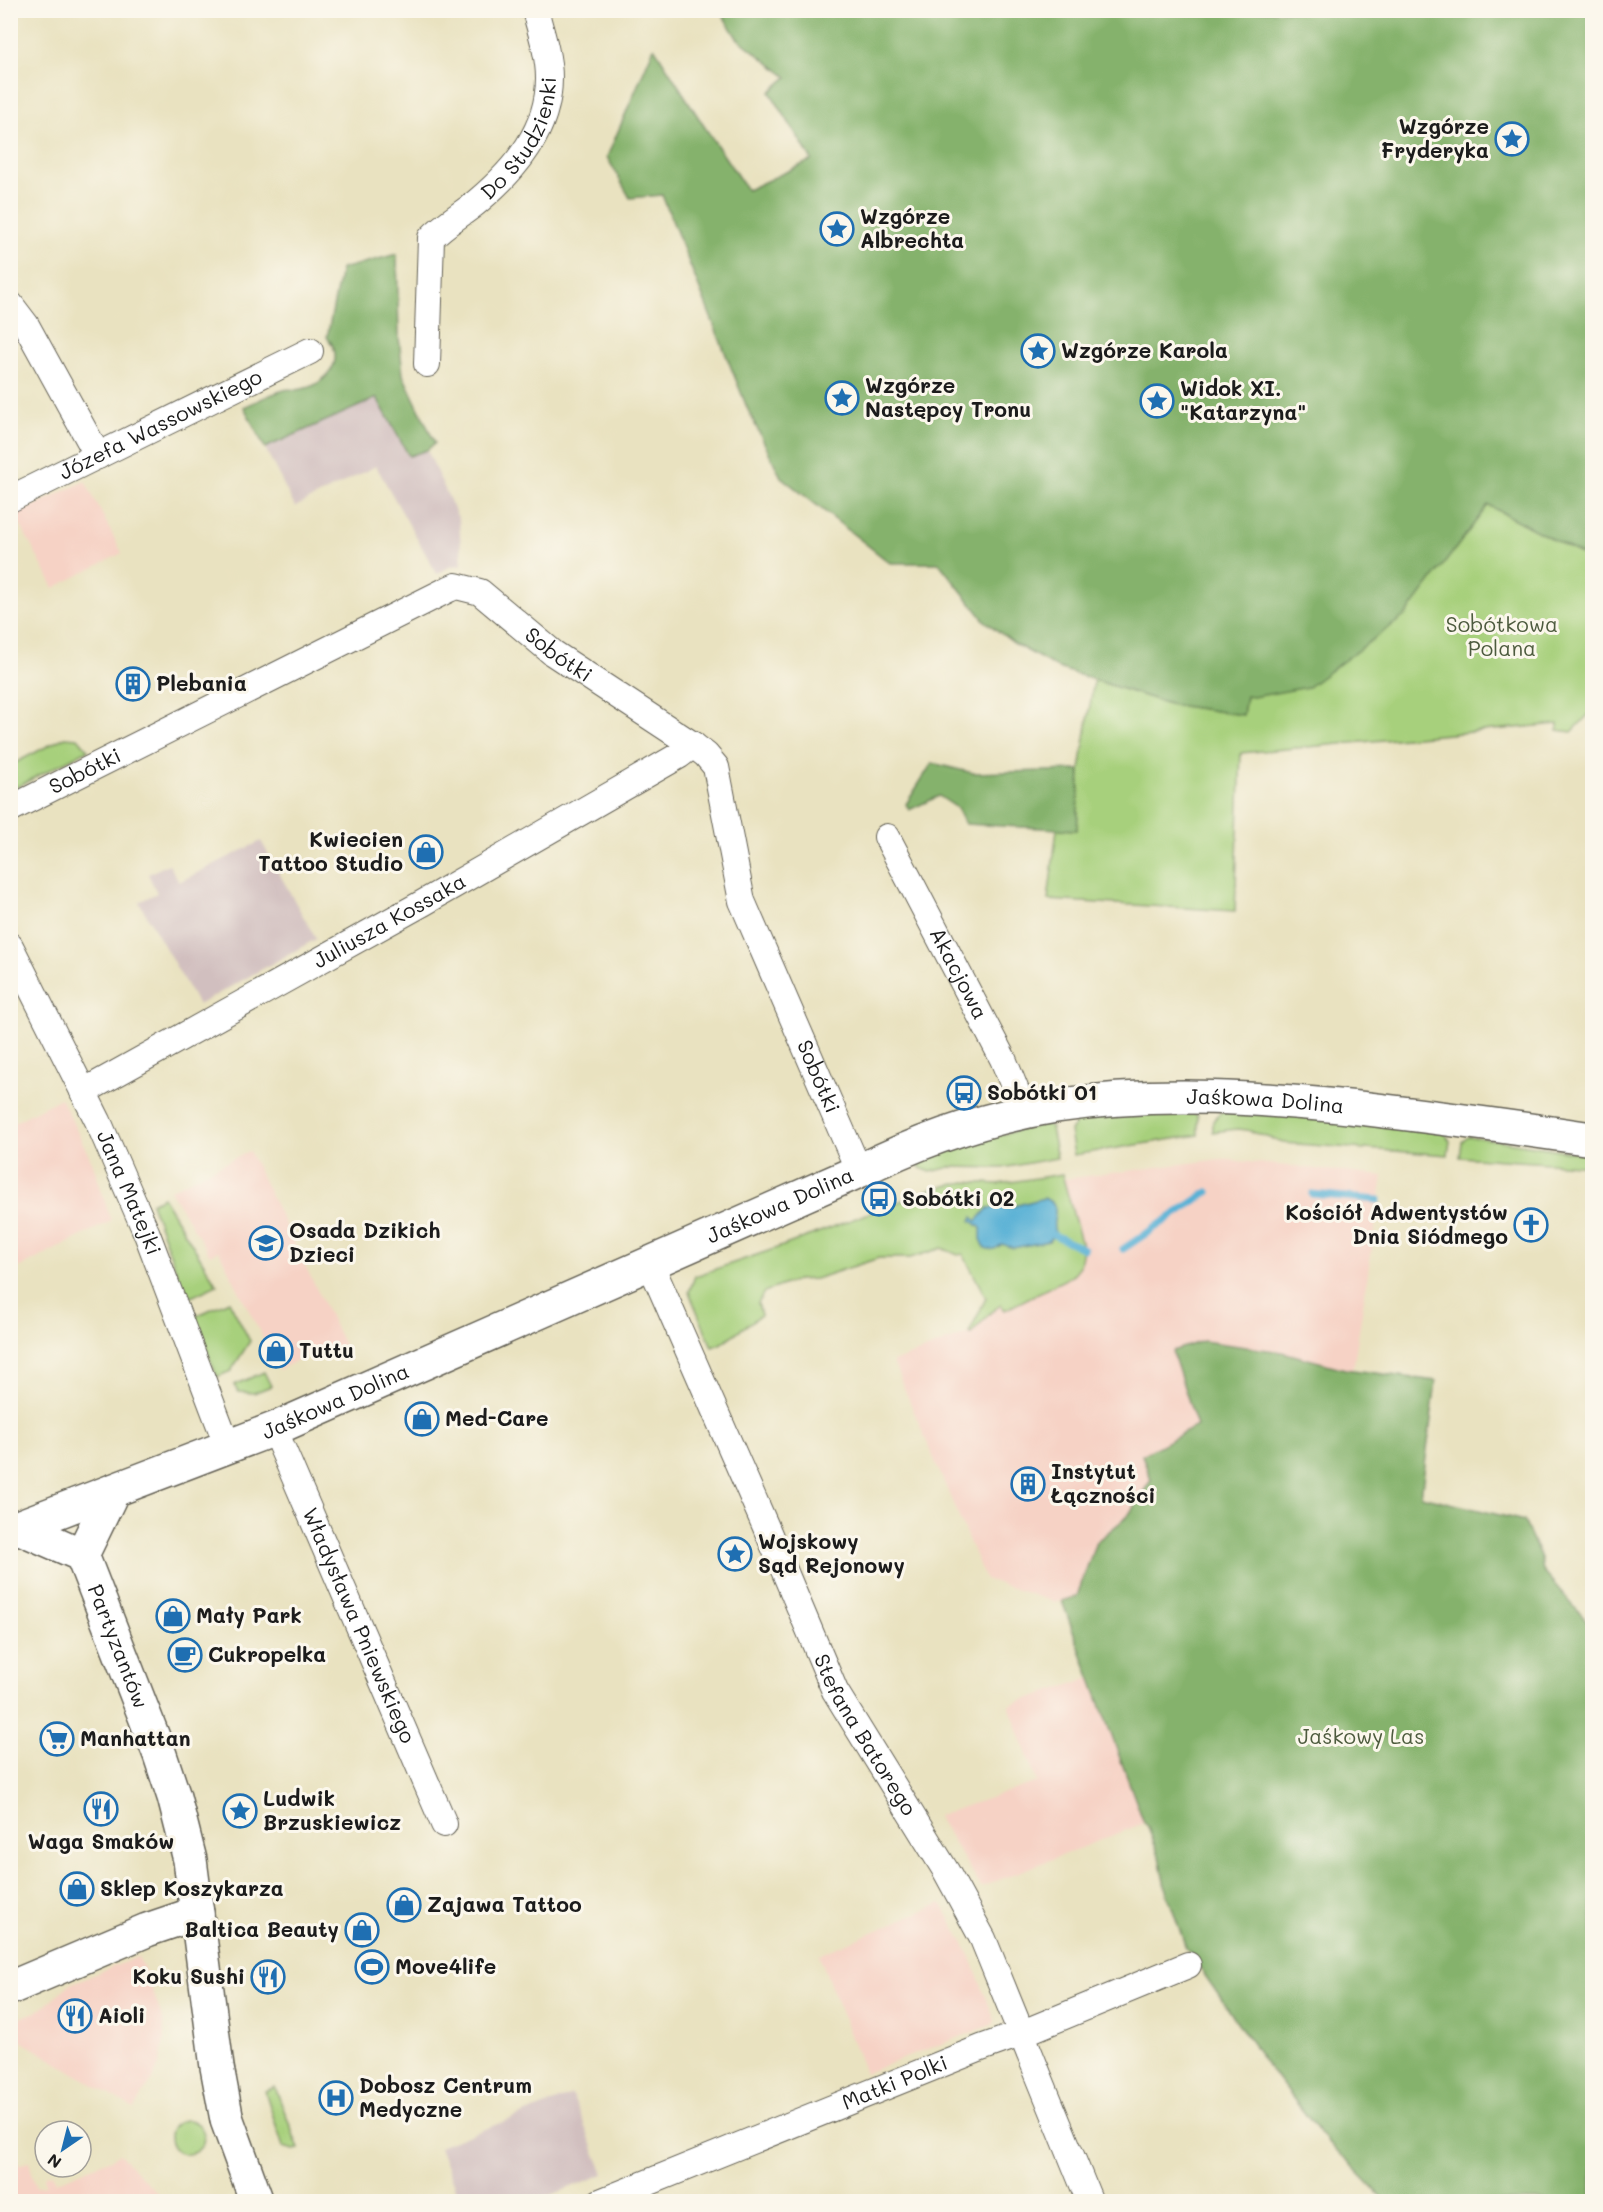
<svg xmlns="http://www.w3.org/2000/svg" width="1603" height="2212" font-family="Mali,sans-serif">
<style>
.built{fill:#f6d2c5}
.industrial{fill:#d1bfbf}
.green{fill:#a7d07c;stroke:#62764c;stroke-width:1.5}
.forest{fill:#85b26c;stroke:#506744;stroke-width:1.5}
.water{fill:#58b1d5;stroke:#3a6678;stroke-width:1.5}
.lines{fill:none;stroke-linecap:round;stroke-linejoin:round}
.stream{stroke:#58b1d5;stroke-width:7}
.street-casing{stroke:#646155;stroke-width:28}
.secondary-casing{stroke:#646155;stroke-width:36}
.street{stroke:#fff;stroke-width:26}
.secondary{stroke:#fff;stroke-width:33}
.labels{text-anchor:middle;stroke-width:6;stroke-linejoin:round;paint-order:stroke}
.poi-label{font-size:21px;font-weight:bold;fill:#1c1c1c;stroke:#fbf7ec;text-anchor:start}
.street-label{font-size:21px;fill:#1c1c1c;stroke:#fbf7ec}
.park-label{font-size:21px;fill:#4d5b3e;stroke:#fbf7ec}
</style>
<rect width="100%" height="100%" fill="#fbf7ec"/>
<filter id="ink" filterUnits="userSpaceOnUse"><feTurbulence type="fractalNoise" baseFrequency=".0167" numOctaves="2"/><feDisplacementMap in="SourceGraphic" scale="12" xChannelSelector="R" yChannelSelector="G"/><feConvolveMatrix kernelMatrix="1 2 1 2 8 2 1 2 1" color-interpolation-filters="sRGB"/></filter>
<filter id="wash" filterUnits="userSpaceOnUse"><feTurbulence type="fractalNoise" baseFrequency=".008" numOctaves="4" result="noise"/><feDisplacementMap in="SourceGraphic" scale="24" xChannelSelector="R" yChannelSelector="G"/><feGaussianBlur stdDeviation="1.35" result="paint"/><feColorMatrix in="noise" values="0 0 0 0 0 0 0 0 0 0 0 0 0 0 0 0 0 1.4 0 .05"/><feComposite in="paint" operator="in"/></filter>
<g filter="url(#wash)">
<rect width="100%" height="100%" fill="#e9e2c0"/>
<g class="built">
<polygon points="85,481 122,553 54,588 15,515"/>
<polygon points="61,1098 93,1164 111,1221 11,1272 11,1124"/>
<polygon points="249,1151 344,1345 315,1360 311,1353 279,1370 219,1251 210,1255 170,1190"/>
<polygon points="1221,1159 1383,1176 1353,1370 1282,1352 1203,1341 1172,1351 1197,1426 1143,1455 1151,1480 1128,1516 1096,1542 1077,1596 1062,1601 1054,1602 985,1579 893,1362 969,1333 971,1334 990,1313 1001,1305 1072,1276 1080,1266 1083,1249 1064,1179"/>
<polygon points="1091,1678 1144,1823 981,1887 937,1816 1037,1782 1009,1705"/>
<polygon points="941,1903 970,1955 995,2021 994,2024 865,2073 819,1955"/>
<polygon points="138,1957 143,1966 159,2008 164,2024 164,2041 160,2062 154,2077 134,2109 16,2038 10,2022 38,2011 70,1984"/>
<polygon points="119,2153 165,2201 11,2201 11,2154 12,2154 18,2165 29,2162 36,2187 46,2185 44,2176 52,2173 56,2182 114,2158"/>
</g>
<g class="industrial">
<polygon points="377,398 408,456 427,450 459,520 462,565 451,566 437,574 376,466 295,507 265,448"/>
<polygon points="261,841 316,939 198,1005 139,902 157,893 148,874 169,864 179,882"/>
<polygon points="572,2095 604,2174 536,2201 460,2201 439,2147"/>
</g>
<g class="green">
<polygon points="1488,505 1592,560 1592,711 1572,732 1558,730 1558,724 1241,753 1235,911 1048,900 1057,829 1077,830 1080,770 1094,680 1169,704 1243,715 1246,696 1406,614"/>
<polygon points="65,737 78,738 88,750 11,790 11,765"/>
<polygon points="1193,1111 1198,1116 1198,1135 1074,1155 1070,1131 1078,1120"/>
<polygon points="1221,1112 1283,1114 1444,1132 1450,1141 1448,1155 1283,1143 1247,1130 1237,1129 1213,1132 1213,1121"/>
<polygon points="1046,1124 1051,1128 1057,1158 1002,1168 950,1167 931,1172 920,1168 918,1160 977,1140"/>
<polygon points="1469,1136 1592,1155 1592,1166 1460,1157 1462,1142"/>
<polygon points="1062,1174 1083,1249 1080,1266 1072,1276 1005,1310 1001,1305 990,1313 971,1334 969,1333 986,1298 963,1254 958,1255 942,1248 910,1258 879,1258 815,1279 797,1280 764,1292 758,1303 761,1315 720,1344 712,1347 689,1292 695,1276 780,1247 935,1188 965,1182 998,1184"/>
<polygon points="163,1197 217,1285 187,1299 151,1203"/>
<polygon points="229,1301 250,1341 231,1371 217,1377 194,1317"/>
<polygon points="264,1372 271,1386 254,1393 238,1392 234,1385"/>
<polygon points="275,2087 299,2149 294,2150 283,2147 265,2091"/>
<circle cx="187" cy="2137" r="17"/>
</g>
<g class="forest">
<polygon points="720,11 1592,11 1592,560 1488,505 1406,615 1308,687 1253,697 1246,696 1243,715 1169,704 1058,668 1015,644 985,621 939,563 890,563 781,477 748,410 662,195 630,198 607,157 654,47 702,123 747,190 812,160 770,92 787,77 737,38"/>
<path d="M397,254L399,337L403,375L435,443L427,450L409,456L377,398L265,448L244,407C257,401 270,394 284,390C290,388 296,391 302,389C320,386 340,369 334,349C333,345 329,340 327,337L341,269Z"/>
<polygon points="932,763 973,773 1080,770 1077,830 965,824 957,808 939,796 909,810 906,804"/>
<polygon points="1203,1341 1282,1352 1345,1369 1436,1381 1421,1496 1524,1521 1541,1558 1543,1571 1592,1627 1592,2201 1386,2201 1320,2133 1264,2061 1186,1948 1165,1887 1159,1856 1147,1825 1144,1823 1062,1601 1077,1596 1096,1542 1128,1516 1151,1480 1142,1455 1197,1426 1172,1351"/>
</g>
<path class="water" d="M1044,1198C1065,1207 1049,1218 1055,1232L1049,1241L1013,1248L1002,1244C996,1249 993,1251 985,1248L981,1239V1228L971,1220L973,1217L977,1221L988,1208L1014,1206Z"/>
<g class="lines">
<g class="stream">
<polyline points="1312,1194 1378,1200"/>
<polyline points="1054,1235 1084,1249"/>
<polyline points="1123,1249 1208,1192"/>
</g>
</g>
</g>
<g filter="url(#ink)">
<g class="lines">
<g class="street-casing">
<g id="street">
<polyline points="10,304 26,325 98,456"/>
<path id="s1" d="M427,364L431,238C445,223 463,214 478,201C516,169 549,130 549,78C549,56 541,32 535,10"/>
<path id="s2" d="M10,499L310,351"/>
<path id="s3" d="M10,809L449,589L456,586L480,592L553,653L693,745L706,755L716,767L742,901L859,1171"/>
<path id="s4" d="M887,837L1003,1059L1025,1113"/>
<path id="s5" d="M10,946L98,1121L147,1234L228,1447"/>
<path id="s6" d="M83,1092L423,903L680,755L693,745"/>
<path id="s7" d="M650,1263L765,1525L835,1691L946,1871L983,1939L1090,2202"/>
<path id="s8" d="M274,1429L444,1824"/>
<path id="s9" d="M600,2202L981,2048L1023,2033L1188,1965"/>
</g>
</g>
<g class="secondary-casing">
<g id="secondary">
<path id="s10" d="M18,1527L82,1555L160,1755L174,1797L190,1860L217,2067L227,2120L257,2202"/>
<path id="s11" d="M10,1530L274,1429L859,1171C921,1140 988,1117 1056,1106C1160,1090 1265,1098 1368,1109C1443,1118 1518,1128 1592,1139"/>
<polyline points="82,1555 113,1491"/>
<polyline points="10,1988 147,1930 197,1913"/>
</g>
</g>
<use href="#street" class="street"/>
<use href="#secondary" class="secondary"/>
</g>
</g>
<defs>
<g id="sight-ring" transform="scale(1.725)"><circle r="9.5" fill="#fbf7ec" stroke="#1f6fb2" stroke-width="1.5"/><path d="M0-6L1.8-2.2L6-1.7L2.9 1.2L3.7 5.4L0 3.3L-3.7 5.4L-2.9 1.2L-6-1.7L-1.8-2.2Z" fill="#1f6fb2"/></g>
<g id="building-ring" transform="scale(1.725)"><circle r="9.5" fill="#fbf7ec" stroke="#1f6fb2" stroke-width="1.5"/><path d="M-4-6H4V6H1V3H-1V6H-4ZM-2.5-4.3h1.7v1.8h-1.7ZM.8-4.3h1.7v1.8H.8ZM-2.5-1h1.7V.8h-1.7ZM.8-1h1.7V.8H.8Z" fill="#1f6fb2"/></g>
<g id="shop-ring" transform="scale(1.725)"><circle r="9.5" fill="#fbf7ec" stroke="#1f6fb2" stroke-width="1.5"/><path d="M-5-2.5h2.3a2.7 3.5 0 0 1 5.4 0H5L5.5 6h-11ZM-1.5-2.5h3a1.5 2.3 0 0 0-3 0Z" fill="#1f6fb2"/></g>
<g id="bus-ring" transform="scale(1.725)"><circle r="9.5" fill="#fbf7ec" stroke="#1f6fb2" stroke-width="1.5"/><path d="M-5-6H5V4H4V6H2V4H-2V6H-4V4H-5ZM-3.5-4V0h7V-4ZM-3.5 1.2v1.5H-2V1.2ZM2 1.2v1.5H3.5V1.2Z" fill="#1f6fb2"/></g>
<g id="church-ring" transform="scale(1.725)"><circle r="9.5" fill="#fbf7ec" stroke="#1f6fb2" stroke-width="1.5"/><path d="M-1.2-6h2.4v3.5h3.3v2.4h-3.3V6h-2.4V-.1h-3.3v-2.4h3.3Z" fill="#1f6fb2"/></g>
<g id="school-ring" transform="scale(1.725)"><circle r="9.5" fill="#fbf7ec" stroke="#1f6fb2" stroke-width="1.5"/><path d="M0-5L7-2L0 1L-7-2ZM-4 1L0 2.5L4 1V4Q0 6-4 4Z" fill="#1f6fb2"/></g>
<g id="cafe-ring" transform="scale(1.725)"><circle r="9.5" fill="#fbf7ec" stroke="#1f6fb2" stroke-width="1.5"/><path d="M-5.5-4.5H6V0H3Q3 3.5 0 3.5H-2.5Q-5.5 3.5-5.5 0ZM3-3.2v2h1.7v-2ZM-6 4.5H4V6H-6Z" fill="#1f6fb2"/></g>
<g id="supermarket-ring" transform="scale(1.725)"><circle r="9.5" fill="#fbf7ec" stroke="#1f6fb2" stroke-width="1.5"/><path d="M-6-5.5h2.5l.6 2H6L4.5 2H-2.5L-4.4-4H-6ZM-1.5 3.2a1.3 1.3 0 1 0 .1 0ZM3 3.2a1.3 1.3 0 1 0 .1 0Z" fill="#1f6fb2"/></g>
<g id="restaurant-ring" transform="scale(1.725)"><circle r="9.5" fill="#fbf7ec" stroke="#1f6fb2" stroke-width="1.5"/><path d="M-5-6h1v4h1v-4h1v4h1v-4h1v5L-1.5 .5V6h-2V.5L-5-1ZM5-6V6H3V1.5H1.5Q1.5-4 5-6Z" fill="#1f6fb2"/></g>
<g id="stadium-ring" transform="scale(1.725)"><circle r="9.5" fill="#fbf7ec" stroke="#1f6fb2" stroke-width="1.5"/><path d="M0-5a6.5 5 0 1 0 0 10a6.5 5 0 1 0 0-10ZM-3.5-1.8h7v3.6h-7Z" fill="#1f6fb2"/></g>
<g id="hospital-ring" transform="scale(1.725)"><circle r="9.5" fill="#fbf7ec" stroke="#1f6fb2" stroke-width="1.5"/><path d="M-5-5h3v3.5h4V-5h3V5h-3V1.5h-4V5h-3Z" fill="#1f6fb2"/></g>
</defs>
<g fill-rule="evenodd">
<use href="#sight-ring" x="1512" y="139"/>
<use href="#sight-ring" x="837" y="229"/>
<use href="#sight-ring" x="1038" y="351"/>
<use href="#sight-ring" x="842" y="398"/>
<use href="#sight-ring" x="1157" y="401"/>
<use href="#building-ring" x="133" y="684"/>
<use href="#shop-ring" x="426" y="852"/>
<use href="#bus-ring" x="964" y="1093"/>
<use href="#bus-ring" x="879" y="1199"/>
<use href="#church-ring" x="1531" y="1225"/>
<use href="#school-ring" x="266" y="1243"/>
<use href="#shop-ring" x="276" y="1351"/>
<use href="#shop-ring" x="422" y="1419"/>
<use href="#building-ring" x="1028" y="1484"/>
<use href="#sight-ring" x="735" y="1554"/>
<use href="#shop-ring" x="173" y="1616"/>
<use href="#cafe-ring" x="185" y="1655"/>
<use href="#supermarket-ring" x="57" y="1739"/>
<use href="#restaurant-ring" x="101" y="1809"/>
<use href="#sight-ring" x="240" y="1811"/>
<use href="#shop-ring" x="77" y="1889"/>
<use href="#shop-ring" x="404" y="1905"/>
<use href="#shop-ring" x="362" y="1930"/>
<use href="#stadium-ring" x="372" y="1967"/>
<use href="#restaurant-ring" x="268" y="1977"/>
<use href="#restaurant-ring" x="75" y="2016"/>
<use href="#hospital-ring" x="336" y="2098"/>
</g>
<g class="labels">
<g class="poi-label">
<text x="1489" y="134" text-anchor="end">Wzgórze<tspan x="1489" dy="24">Fryderyka</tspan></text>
<text x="860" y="224">Wzgórze<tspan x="860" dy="24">Albrechta</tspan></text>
<text x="1061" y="358">Wzgórze Karola</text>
<text x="865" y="393">Wzgórze<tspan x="865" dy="24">Następcy Tronu</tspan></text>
<text x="1180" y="396">Widok XI.<tspan x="1180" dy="24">"Katarzyna"</tspan></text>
<text x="156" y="691">Plebania</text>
<text x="403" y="847" text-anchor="end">Kwiecien<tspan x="403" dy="24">Tattoo Studio</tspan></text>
<text x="987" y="1100">Sobótki 01</text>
<text x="902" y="1206">Sobótki 02</text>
<text x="1508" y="1220" text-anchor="end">Kościół Adwentystów<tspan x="1508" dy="24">Dnia Siódmego</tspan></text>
<text x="289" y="1238">Osada Dzikich<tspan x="289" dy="24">Dzieci</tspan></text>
<text x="299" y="1358">Tuttu</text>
<text x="445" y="1426">Med-Care</text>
<text x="1051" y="1479">Instytut<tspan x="1051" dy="24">Łączności</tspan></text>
<text x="758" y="1549">Wojskowy<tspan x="758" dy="24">Sąd Rejonowy</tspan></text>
<text x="196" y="1623">Mały Park</text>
<text x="208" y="1662">Cukropelka</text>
<text x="80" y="1746">Manhattan</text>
<text x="263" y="1806">Ludwik<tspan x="263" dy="24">Brzuskiewicz</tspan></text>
<text x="101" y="1849" text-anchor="middle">Waga Smaków</text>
<text x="100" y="1896">Sklep Koszykarza</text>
<text x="427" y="1912">Zajawa Tattoo</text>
<text x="339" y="1937" text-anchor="end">Baltica Beauty</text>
<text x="395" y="1974">Move4life</text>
<text x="245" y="1984" text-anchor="end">Koku Sushi</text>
<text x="98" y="2023">Aioli</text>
<text x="359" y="2093">Dobosz Centrum<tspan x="359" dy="24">Medyczne</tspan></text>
</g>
<g class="street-label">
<text dy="7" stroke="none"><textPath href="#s1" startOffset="264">Do Studzienki</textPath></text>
<text dy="7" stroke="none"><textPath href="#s2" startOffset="168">Józefa Wassowskiego</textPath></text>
<text dy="7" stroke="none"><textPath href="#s3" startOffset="624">Sobótki</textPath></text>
<text dy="7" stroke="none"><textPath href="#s3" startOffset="84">Sobótki</textPath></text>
<text dy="7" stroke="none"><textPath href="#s6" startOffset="351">Juliusza Kossaka</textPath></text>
<text dy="7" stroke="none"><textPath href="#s4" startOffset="154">Akacjowa</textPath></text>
<text dy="7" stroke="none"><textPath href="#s3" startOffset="1146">Sobótki</textPath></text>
<text dy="7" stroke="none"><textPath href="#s11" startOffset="1340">Jaśkowa Dolina</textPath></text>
<text dy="7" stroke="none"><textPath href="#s5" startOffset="274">Jana Matejki</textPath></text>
<text dy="7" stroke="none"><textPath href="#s11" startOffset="836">Jaśkowa Dolina</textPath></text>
<text dy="7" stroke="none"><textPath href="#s11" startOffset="350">Jaśkowa Dolina</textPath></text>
<text dy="7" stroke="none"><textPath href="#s8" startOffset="214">Władysława Pniewskiego</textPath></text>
<text dy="7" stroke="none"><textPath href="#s10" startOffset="168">Partyzantów</textPath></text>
<text dy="7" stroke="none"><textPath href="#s7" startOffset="519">Stefana Batorego</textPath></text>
<text dy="7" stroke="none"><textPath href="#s9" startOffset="318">Matki Polki</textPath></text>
</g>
<g class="park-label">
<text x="1502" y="632">Sobótkowa<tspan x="1502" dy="24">Polana</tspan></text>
<text x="1361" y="1744">Jaśkowy Las</text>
</g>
</g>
<rect width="1603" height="2212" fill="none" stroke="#fbf7ec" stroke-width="36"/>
<g transform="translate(63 2149) rotate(215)"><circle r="28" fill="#fbf7ec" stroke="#a29f99" stroke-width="1.5"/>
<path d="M0-4.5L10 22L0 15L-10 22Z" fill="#1f6fb2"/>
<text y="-9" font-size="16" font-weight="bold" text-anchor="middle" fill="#1c1c1c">N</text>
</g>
</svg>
